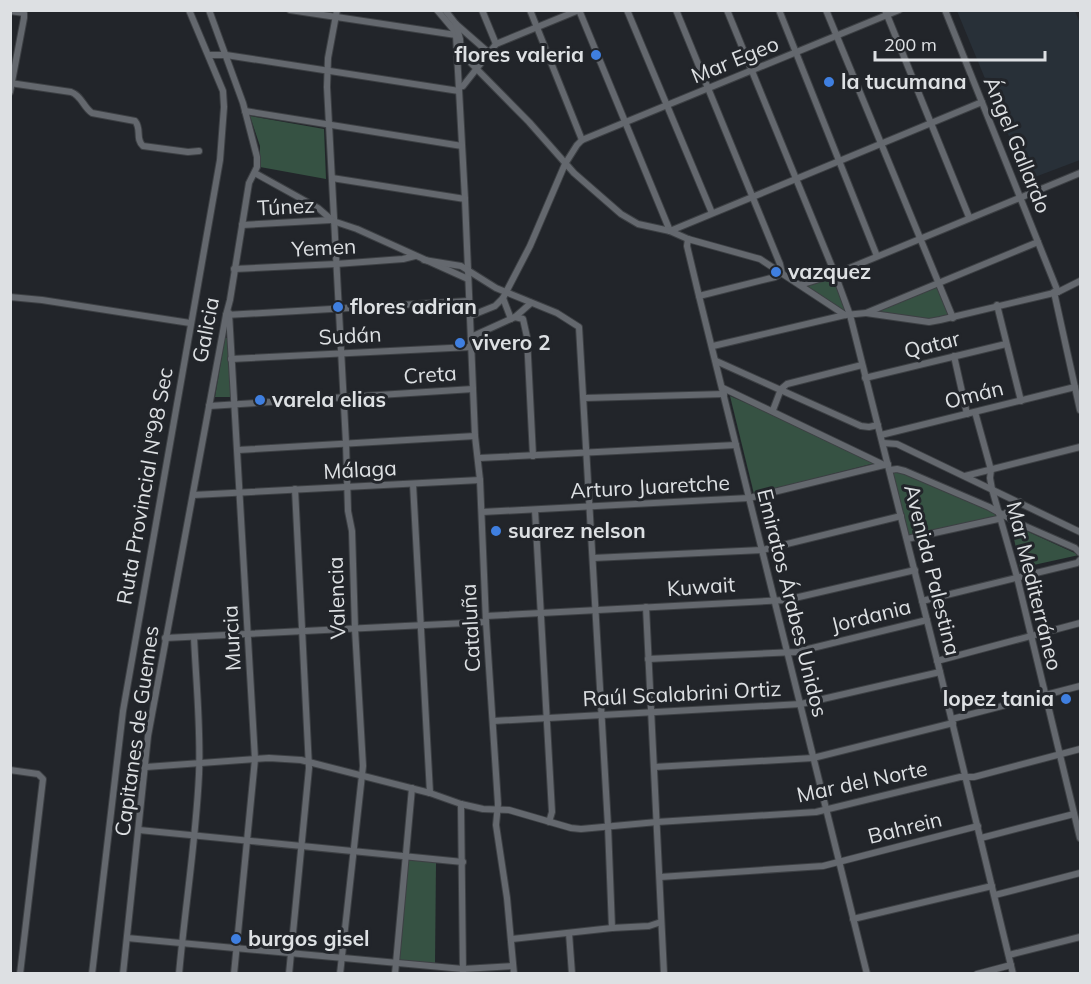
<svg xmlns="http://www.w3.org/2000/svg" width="1091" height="984" font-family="Mulish,sans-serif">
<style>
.built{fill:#283038}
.green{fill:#365243}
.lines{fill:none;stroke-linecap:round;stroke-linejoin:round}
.minor-casing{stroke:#3d4044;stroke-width:8}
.minor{stroke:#64686e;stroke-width:6}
.shop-dot{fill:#3f7fe0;stroke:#22252a;stroke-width:2}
.labels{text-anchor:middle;stroke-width:6;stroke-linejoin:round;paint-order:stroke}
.poi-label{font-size:21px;font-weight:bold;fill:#dde0e3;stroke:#22252a;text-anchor:start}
.street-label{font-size:21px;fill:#dde0e3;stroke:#22252a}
</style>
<rect width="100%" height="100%" fill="#22252a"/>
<polygon class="built" points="957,11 1075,11 1080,23 1080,160 1027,180"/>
<g class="green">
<polygon points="250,116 324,129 326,179 260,167 260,146"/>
<polygon points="835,274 850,315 801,285"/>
<polygon points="937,283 952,318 934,321 867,313"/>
<polygon points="225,338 228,338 231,397 215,397"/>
<polygon points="730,396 804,428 875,463 754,494"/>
<polygon points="891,471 905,472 998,513 999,517 909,536"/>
<polygon points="1011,524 1079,555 1020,568"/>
<polygon points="407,859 436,862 435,964 398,961"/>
</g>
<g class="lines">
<g class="minor-casing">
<g id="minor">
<polyline points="290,10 456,35"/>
<polyline points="337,10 328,58 327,87 346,443 348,511 352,531 355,629 363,766 340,974"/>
<polyline points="437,10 453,29 456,35 465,199 475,436 480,480 486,622 498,804 496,825 507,898 514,974"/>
<polyline points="445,10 456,24 488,52"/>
<polyline points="482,10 496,44"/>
<polyline points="530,10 582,140"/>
<polyline points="579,10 670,231"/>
<polyline points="627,10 712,213"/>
<polyline points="676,10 780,264 782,273 775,277 699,296"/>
<polyline points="727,10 835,274 850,315 940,672 1013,974"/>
<polyline points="779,10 877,256"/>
<polyline points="826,10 953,318"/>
<polyline points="885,10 969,217"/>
<polyline points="945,10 1058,292"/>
<polyline points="10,11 24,13 24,18 10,92"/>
<polyline points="456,24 460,39 461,56"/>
<polyline points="461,53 529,122 574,173 621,214 638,224 670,231 688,239 760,259 845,315"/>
<polyline points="209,55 226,55 459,91"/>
<path d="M10,83L71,92C82,96 83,107 92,113L135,121C142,129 135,139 143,146L188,152L199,151"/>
<polyline points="459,87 463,86 496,44 579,10"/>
<polyline points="245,111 462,146"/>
<polyline points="255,173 318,208 333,221 357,229 468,279"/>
<polyline points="332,178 465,199"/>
<polyline points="242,225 331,220"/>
<polyline points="670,231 982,102"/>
<polyline points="688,239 687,246 699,296 867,974"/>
<polyline points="424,260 461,266 496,288 557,313 579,327 608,826 612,928"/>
<polyline points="234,269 336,264 403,259 415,256"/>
<polyline points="800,285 835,274 1080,173"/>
<polyline points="1054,292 1080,410"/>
<polyline points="10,297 42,300 190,323"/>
<polyline points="503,298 511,319"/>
<polyline points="997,305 1021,401"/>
<polyline points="229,313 255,759 234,974"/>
<polyline points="866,313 929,322 940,320 1058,292 1080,281"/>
<polyline points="226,315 469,301"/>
<polyline points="470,316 495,306 503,298 530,246 565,164 577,145 582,140 899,10"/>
<polyline points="515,317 531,303"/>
<polyline points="471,337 515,317 523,319 527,337 533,456"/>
<polyline points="713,346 845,315 866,313 1038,242"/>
<polyline points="954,356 967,414"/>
<polyline points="231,359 471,347"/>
<polyline points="716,361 861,426 869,427 878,425"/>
<polyline points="865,378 1006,344"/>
<polyline points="723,388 884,465"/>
<polyline points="585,398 724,394"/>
<polyline points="209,406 473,389"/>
<polyline points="773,410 781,389 787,384 862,365"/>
<polyline points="975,412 991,470 990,478 992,489 1017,577 1080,838"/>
<polyline points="881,435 1075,387"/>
<polyline points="883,443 897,444 1080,532"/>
<polyline points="238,450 475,436"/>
<polyline points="479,458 736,445"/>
<polyline points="890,470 897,469 905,471 989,507 1018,523 1075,548 1080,553"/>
<polyline points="965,476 1080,447"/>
<polyline points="413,484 430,793"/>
<polyline points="193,495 480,480"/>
<polyline points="535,510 552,812 549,822"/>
<polyline points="482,512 749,498 888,464"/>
<polyline points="907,539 998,519 1020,502"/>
<polyline points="593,558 762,550 901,516"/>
<polyline points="922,601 1077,563 1080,560"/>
<polyline points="646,607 664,974"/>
<polyline points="486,616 786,600 915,570"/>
<polyline points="165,638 486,622"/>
<polyline points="648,659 796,652 927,620"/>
<polyline points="937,661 1080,623"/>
<polyline points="952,719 1080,686"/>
<polyline points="493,721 801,704 940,672"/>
<polyline points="146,767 269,758 301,760 430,793 461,804 483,809 509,810 571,828 581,829 657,822 816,812 960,777 974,777 1080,749"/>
<polyline points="654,767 813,758 953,723"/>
<polyline points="10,770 38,774 43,779 20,974"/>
<polyline points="461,804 463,974"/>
<polyline points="139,830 463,862"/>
<polyline points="981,838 1074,814"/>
<polyline points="660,877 823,866 978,826"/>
<polyline points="995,895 1080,873"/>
<polyline points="853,919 992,886"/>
<polyline points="569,933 572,974"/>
<polyline points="127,938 463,969 513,966"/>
<polyline points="512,939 612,928 649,926 661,922"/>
<polyline points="1009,955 1080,937"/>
<polyline points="92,974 123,711 220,160 224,107 223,91 189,10"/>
<polyline points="123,974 148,736 226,315 230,300 249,183 257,167 257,157 243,103 209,10"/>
<path d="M179,974C185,907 196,841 199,774C201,728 196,682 194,637"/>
<polyline points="289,974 309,768 295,489"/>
<polyline points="395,974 412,788"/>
<polyline points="977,974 1011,965"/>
</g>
</g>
<use href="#minor" class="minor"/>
</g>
<g class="shop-dot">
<circle cx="596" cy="55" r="6"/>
<circle cx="829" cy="82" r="6"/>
<circle cx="776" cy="272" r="6"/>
<circle cx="338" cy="307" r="6"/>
<circle cx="460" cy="343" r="6"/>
<circle cx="260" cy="400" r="6"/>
<circle cx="496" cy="531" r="6"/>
<circle cx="1066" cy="699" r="6"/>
<circle cx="236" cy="939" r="6"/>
</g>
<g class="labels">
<g class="poi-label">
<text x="584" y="62" text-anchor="end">flores valeria</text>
<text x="841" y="89">la tucumana</text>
<text x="788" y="279">vazquez</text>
<text x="350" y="314">flores adrian</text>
<text x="472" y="350">vivero 2</text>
<text x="272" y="407">varela elias</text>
<text x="508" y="538">suarez nelson</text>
<text x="1054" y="706" text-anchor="end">lopez tania</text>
<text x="248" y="946">burgos gisel</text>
</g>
<g class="street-label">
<text transform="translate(735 60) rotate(-22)" y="7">Mar Egeo</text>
<text transform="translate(1017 145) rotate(68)" y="7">Ángel Gallardo</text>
<text transform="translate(286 207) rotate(-3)" y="7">Túnez</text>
<text transform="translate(324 248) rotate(-3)" y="7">Yemen</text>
<text transform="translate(206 330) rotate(-79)" y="7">Galicia</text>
<text transform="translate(350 336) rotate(-3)" y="7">Sudán</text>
<text transform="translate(932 345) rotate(-14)" y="7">Qatar</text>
<text transform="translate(430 375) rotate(-4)" y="7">Creta</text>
<text transform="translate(974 395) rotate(-14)" y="7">Omán</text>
<text transform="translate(360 470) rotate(-3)" y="7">Málaga</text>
<text transform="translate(145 486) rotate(-80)" y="7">Ruta Provincial Nº98 Sec</text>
<text transform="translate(650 487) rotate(-3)" y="7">Arturo Juaretche</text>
<text transform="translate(932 570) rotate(76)" y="7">Avenida Palestina</text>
<text transform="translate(1034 586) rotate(76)" y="7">Mar Mediterráneo</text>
<text transform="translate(701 587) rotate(-4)" y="7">Kuwait</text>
<text transform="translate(337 598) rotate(-92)" y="7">Valencia</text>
<text transform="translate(792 603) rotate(76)" y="7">Emiratos Árabes Unidos</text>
<text transform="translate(871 616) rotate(-14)" y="7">Jordania</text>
<text transform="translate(471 628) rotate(-93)" y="7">Cataluña</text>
<text transform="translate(232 638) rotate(-93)" y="7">Murcia</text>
<text transform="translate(682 694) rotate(-3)" y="7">Raúl Scalabrini Ortiz</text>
<text transform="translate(137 731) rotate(-82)" y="7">Capitanes de Guemes</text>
<text transform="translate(862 782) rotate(-12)" y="7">Mar del Norte</text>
<text transform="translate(905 828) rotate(-14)" y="7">Bahrein</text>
</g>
</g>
<rect width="1091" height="984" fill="none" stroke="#dde0e3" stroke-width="24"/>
<path d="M875 51v9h170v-9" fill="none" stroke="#dde0e3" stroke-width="3"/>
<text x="884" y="51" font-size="18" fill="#dde0e3" stroke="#22252a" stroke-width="4.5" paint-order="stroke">200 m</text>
</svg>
